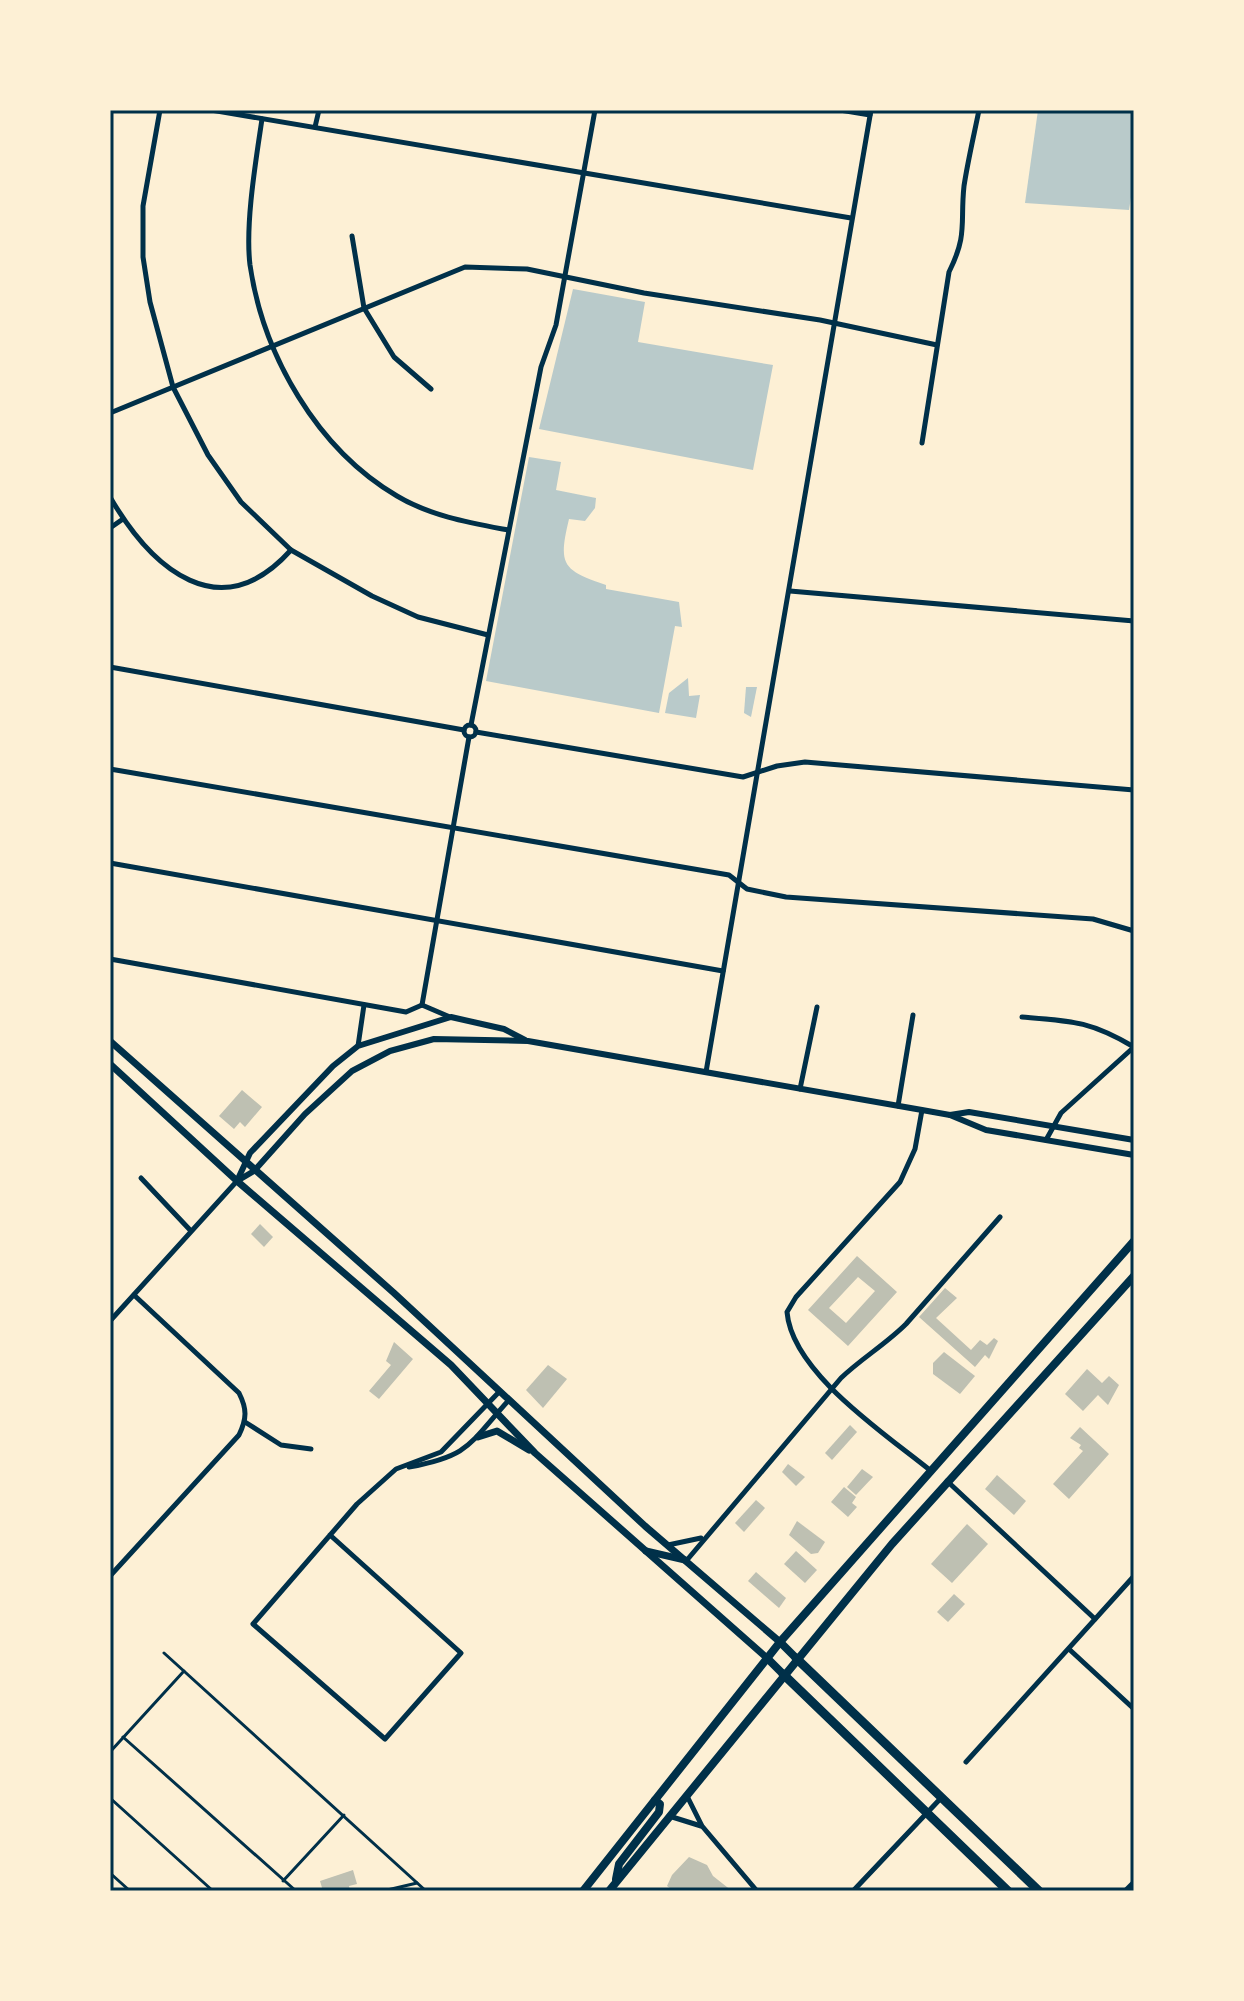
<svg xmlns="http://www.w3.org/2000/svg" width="1244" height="2001" font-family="'Source Sans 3',sans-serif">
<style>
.green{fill:#b9caca}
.building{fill:#bec0b2;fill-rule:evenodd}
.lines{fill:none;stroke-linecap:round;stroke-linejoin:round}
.service{stroke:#003049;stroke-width:3}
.minor{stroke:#003049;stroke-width:5}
.tertiary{stroke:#003049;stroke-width:6}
.secondary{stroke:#003049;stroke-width:7}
.primary{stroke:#003049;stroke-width:8}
.trunk{stroke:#003049;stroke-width:9}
.neatline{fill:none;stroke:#003049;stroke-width:3}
</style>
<rect width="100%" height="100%" fill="#fdf0d5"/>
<g class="green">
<polygon points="1038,110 1134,110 1134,178 1129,210 1025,203"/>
<polygon points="573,289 645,302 638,342 773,365 753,470 539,429"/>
<path d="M529,457L561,462L556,490L596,498L595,508L585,521L569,519C558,565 562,570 606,585V589L679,602L682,627L675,626L659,713L486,681Z"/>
<polygon points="688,678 689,696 700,695 696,718 665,713 669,693"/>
<polygon points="746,687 757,687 751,717 744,713"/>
</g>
<g class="building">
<polygon points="242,1090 262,1107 245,1127 240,1122 234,1129 219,1116"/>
<polygon points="260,1224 273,1237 264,1247 251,1234"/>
<path d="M857,1256L897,1292L848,1346L808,1310ZM858,1277L875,1291L846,1323L829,1308Z"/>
<polygon points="945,1288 957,1298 936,1318 971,1350 980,1340 987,1345 994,1338 998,1341 989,1359 985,1355 975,1367 919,1317"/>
<polygon points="394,1342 413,1359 379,1399 369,1391 391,1365 386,1361"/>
<polygon points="944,1352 975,1376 960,1394 933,1374 933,1363"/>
<polygon points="548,1365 567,1379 543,1408 526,1390"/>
<polygon points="1087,1369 1102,1383 1109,1376 1119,1385 1108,1405 1098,1395 1083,1411 1065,1394"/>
<polygon points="850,1425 857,1432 832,1460 825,1453"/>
<polygon points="1080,1427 1109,1454 1069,1499 1053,1484 1083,1451 1079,1448 1081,1445 1070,1438"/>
<polygon points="788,1464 805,1477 796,1486 782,1472"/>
<polygon points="862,1469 873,1477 856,1495 847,1487"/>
<polygon points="997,1475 1026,1501 1014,1515 985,1489"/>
<polygon points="844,1487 856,1497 852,1503 857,1507 848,1517 831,1502"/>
<polygon points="756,1500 765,1508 744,1532 735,1523"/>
<polygon points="797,1521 825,1542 818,1553 811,1554 789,1535"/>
<polygon points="967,1524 988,1544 952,1583 931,1564"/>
<polygon points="796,1551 817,1570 805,1583 784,1564"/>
<polygon points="756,1572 786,1598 779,1608 748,1581"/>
<polygon points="954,1594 965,1604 948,1622 937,1612"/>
<polygon points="689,1857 707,1865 713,1876 732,1891 674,1891 667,1886 672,1875"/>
<polygon points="353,1870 357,1884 349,1886 350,1891 323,1891 320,1881"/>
</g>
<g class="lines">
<g class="service">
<polyline points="164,1653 426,1891"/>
<polyline points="123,1737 296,1891"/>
<polyline points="110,1752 184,1671"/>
<polyline points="110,1798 213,1891"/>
<polyline points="110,1873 130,1891"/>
<polyline points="283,1881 344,1815"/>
<polyline points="383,1891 417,1883"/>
</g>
<g class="minor">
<polyline points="160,110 143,206 143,257 150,302 173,387 208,455 241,502 291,550 372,596 418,617 488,635"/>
<polyline points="211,110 851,218"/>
<polyline points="840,110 870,115"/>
<path d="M262,119C256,160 245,224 250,265C263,355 317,449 397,496C430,516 471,523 508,530"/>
<polyline points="315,127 319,110"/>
<polyline points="352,236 364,308 394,357 431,389"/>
<polyline points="110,413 465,267 527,269 644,293 820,320 937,345"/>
<path d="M922,443L949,272C968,234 960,223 964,186C968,160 974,135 979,110"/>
<path d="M110,497C152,569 220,629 291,550"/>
<polyline points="110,528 123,519"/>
<polyline points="790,591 1134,621"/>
<polyline points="110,667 464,730"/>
<polyline points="471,725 541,367 556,325 595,110"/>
<circle cx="470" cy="731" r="6"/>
<polyline points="476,732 743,777 777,766 805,762 1134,790"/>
<polyline points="110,769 729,875 747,889 786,897 1093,919 1134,931"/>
<polyline points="110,863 723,971"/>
<polyline points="110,959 406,1012 422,1005"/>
<polyline points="422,1005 469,737"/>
<polyline points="422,1005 450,1017"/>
<path d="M1022,1017C1072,1021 1090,1021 1134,1047L1061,1113L1046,1140"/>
<polyline points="358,1046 364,1005"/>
<polyline points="706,1072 871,110"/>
<polyline points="800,1089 817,1007"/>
<polyline points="898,1106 913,1015"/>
<path d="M922,1110L915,1149L900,1182L796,1297L787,1312C792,1373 887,1435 931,1471"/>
<polyline points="141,1178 191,1231"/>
<polyline points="110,1321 237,1181"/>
<polyline points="245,1422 281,1445 311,1449"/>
<path d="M409,1467C470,1456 469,1444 509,1400"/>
<polyline points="947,1481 1095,1619"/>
<polyline points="330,1535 461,1653 385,1739 253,1624 357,1504 396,1469 441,1452 500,1391"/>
<polyline points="668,1545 701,1538"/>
<path d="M687,1560L841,1378C862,1358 886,1344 906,1324L1000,1217"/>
<path d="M110,1576L239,1435C247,1418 247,1409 239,1393L134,1295"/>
<polyline points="1070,1650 1134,1709"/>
<polyline points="966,1762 1134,1576"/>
<polyline points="687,1796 702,1826 757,1891"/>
<polyline points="669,1816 701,1826"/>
<polyline points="853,1891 942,1797"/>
<polyline points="1125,1891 1134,1882"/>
</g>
<g class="tertiary">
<polyline points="950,1115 986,1130 1134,1155"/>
<polyline points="237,1181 254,1171 305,1114 352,1071 390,1051 434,1039 528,1041 922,1110 950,1115 969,1112 1134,1140"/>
<polyline points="237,1181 250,1153 333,1066 358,1046 451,1017 504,1029 525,1040"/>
</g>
<g class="secondary">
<polyline points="110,1041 394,1293 645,1526 780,1642"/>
<polyline points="110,1064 237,1181 451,1365 535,1453 767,1658"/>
<polyline points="478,1437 497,1431 529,1450"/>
<polyline points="646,1551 685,1560"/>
</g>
<g class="primary">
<polyline points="780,1642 796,1658"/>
<polyline points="767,1658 783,1674"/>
<polyline points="616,1879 619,1864 659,1812 660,1804 655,1800"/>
<polyline points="583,1891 780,1642 1134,1241"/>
<polyline points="609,1891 892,1544 1134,1276"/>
</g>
<g class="trunk">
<polyline points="796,1658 1039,1891"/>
<polyline points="783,1674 1008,1891"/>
</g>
</g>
<rect width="1244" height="2001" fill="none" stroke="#fdf0d5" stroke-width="224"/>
<rect x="112" y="112" width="1020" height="1777" class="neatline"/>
</svg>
